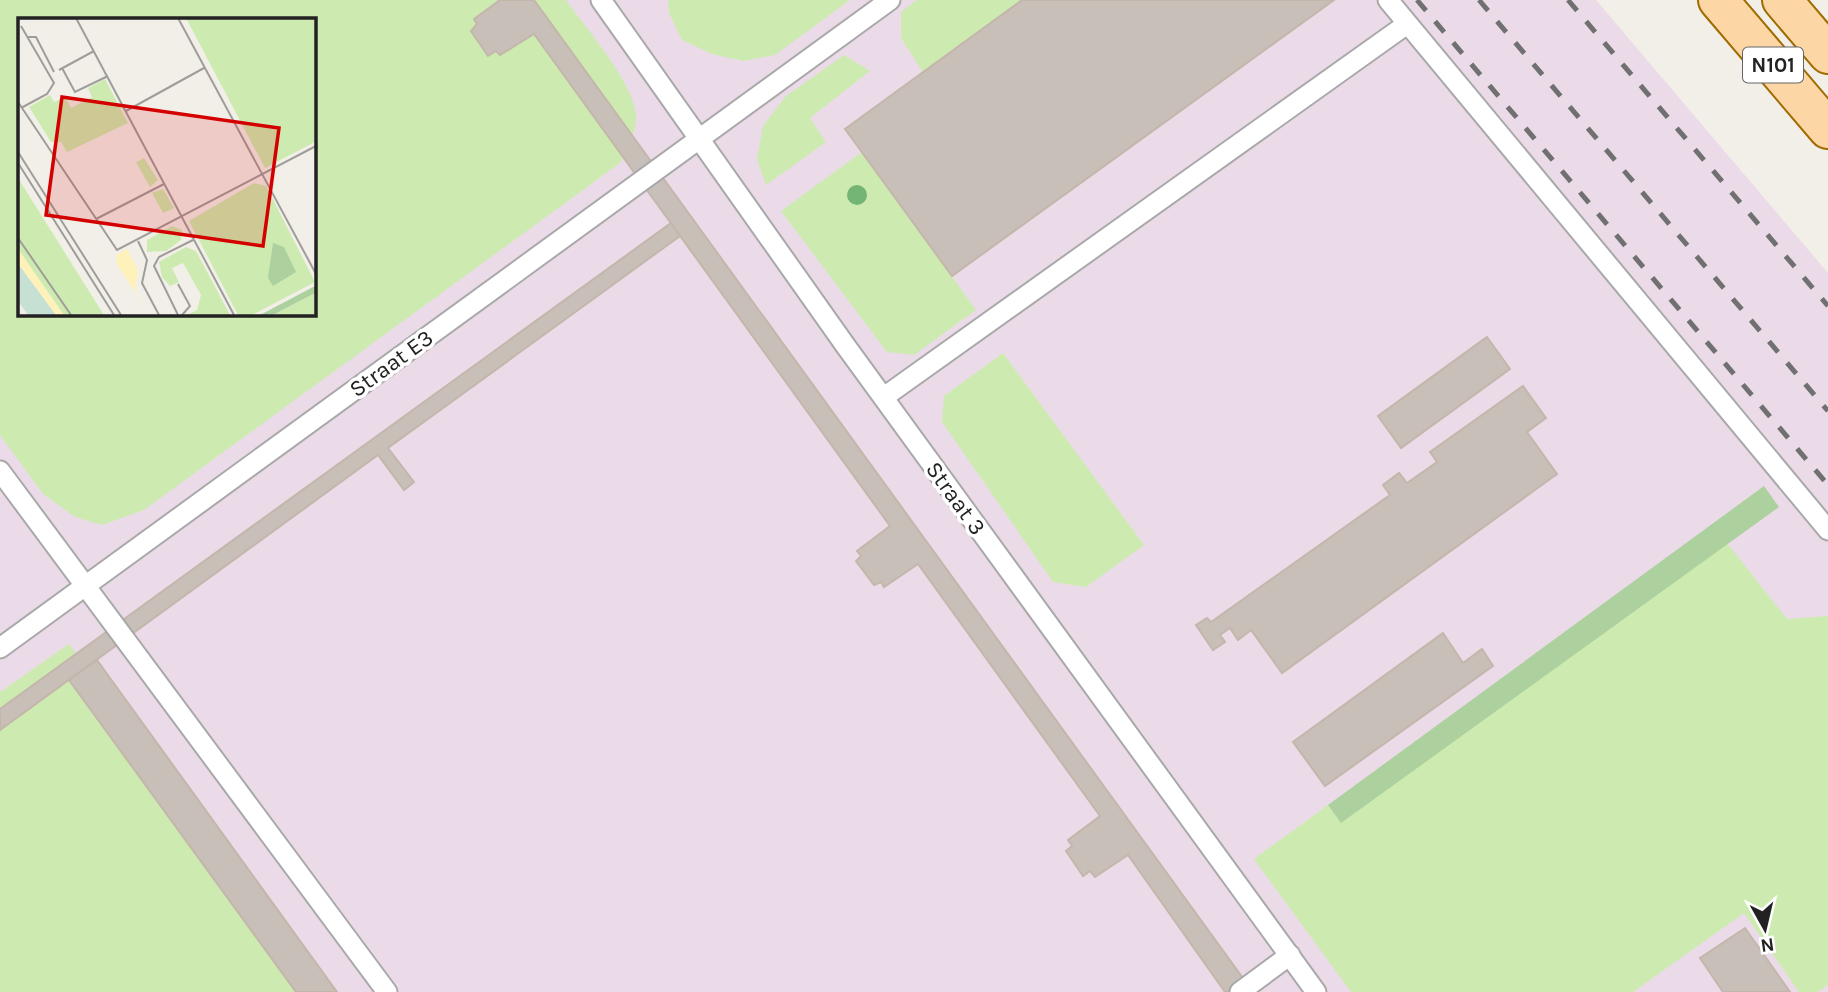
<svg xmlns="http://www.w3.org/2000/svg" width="1828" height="992" font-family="Karla,sans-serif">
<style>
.industrial{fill:#ebdbe8;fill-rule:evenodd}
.grass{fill:#cdebb0;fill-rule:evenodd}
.forest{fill:#add19e}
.building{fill:#c7bfb8;stroke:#c4b6ab;stroke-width:2}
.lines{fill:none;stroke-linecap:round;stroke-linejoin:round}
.service-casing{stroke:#a9a9a9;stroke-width:23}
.primary-casing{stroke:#a06b00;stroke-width:42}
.service{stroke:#fff;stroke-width:19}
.primary{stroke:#fcd6a4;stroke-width:38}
.rail{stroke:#707070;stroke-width:5;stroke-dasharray:14 14;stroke-linecap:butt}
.tree{fill:#74b475}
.labels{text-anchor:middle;stroke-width:7;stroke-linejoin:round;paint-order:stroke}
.shield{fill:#fff;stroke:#646464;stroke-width:2}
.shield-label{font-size:21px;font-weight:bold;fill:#222}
.street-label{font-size:23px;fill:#222;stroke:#fff}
.inset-road{fill:none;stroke:#9f9d99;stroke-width:2}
.view{fill:#d40000;fill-opacity:0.15;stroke:#d40000;stroke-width:3.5}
.inset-edge{fill:none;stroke:#222;stroke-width:3.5}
</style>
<rect width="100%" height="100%" fill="#f2efe9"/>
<path class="industrial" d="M0,0H1596L1828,273V992H0ZM19,19H313V313H19Z"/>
<g class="grass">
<path d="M0,0H566C585,27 636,85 636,117C636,133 628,149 620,163L144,510L102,525L75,517L43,494L0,435ZM19,19H313V313H19Z"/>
<polygon points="668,0 850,0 775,55 743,61 712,54 682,40 669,13"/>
<polygon points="917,0 1022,0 923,72 901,38 901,12"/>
<polygon points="844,55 870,71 810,118 826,142 766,185 757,159 763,126 786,96"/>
<polygon points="862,152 976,310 914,355 887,352 781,211"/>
<polygon points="1003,353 1144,545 1086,587 1053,582 942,422 944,396"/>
<polygon points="1727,543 1787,619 1828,616 1828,985 1818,992 1799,992 1744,913 1633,992 1351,992 1254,859 1328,805 1341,822"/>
<polygon points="69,644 321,992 0,992 0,692"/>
</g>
<polygon class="forest" points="1764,486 1779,507 1341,823 1328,805"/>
<g class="building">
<polygon points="500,0 534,0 1253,992 1225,992 1128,855 1095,877 1090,871 1083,876 1066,851 1072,846 1068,840 1100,816 918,564 884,587 881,582 874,585 856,561 861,556 857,551 890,526 534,34 500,55 496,51 488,56 471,31 477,24 474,19"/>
<polygon points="1022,0 1334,0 952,276 845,129"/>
<polygon points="671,223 680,236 388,448 414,482 404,490 378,455 0,730 0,709"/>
<polygon points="1487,337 1510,369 1401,448 1378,416"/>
<polygon points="1523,386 1546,418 1527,432 1557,474 1282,673 1251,630 1238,640 1230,628 1220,635 1225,642 1213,650 1196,625 1207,618 1211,622 1390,495 1383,485 1399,473 1407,483 1437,462 1430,452"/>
<polygon points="1443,633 1463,663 1482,649 1493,666 1325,786 1293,742"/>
<polygon points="97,660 337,992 296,992 69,680"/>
<polygon points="1745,928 1790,992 1723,992 1700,958"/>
</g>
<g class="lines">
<g class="service-casing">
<g id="service">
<polyline points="601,0 845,345 1316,992"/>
<polyline points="1388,0 1828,530"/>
<polyline points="884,397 1407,24"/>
<polyline points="0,471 387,992"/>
<polyline points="0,648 890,0"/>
<polyline points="1240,992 1290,955"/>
</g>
</g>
<g class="primary-casing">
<g id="primary">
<polyline points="1718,0 1828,129"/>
<polyline points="1782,0 1828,54"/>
</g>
</g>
<use href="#service" class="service"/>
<use href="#primary" class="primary"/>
<g class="rail">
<polyline points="1417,0 1828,485"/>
<polyline points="1479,0 1828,411"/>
<polyline points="1568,0 1828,306"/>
</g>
</g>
<circle class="tree" cx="857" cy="195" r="10"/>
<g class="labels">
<rect class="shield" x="1743" y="47.5" width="60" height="35" rx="5"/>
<g class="shield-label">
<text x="1773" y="72">N101</text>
</g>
<g class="street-label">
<text transform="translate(391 363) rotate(-36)" y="8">Straat E3</text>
<text transform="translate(956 498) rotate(54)" y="8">Straat 3</text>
</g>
</g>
<g transform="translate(18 18)">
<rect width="298" height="298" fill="#f2efe9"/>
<path d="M168,0H297V124L247,150ZM87,61L110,105L49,134L43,124H33L11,89L32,77L36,84L47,79L53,90L74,79L70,70ZM126,140L140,162L132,169L118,144ZM0,160L86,297H46L0,231ZM236,165L248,168L297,264L234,297H220L171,203ZM145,171L156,190L145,195L134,175ZM154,208L164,212L163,222L148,233L129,234V222ZM168,229L178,233L212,297H169L179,292L183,277L165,245L154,250L161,264L152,268L144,259L141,244ZM297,275V297H255Z" fill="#cdebb0"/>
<path d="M255,225L266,229L278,254L255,268L250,260ZM297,268V275L255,297H242Z" fill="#add19e"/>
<path d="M0,245L38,297H10L0,283Z" fill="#c6e0d4"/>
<path d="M0,231L42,292L46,297H38L1,247ZM109,231L120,252L117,273L130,295L99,246L98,237Z" fill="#fff1ba"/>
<path class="inset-road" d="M58,0L216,297M160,0L298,256M9,19H18L36,54M44,50L57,74L90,58M41,52L76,33M0,84L99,232L298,128M3,90L29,76L36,65L3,8M108,93L186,50M0,134L103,297M0,145L96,297M78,201L146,166M0,220L53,297M120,223L129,242L124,265L141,297M160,266L172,288L164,297M160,297L136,248L141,239L175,222"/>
<path class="view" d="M44,79L261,110L245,228L28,197Z"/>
<rect width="298" height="298" class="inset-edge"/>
</g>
<g transform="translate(1765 929) rotate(172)" stroke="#ffffff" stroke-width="5" paint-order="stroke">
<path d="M0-5L12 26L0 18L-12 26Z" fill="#222222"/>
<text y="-10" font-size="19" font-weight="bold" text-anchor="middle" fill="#222222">N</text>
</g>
</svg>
